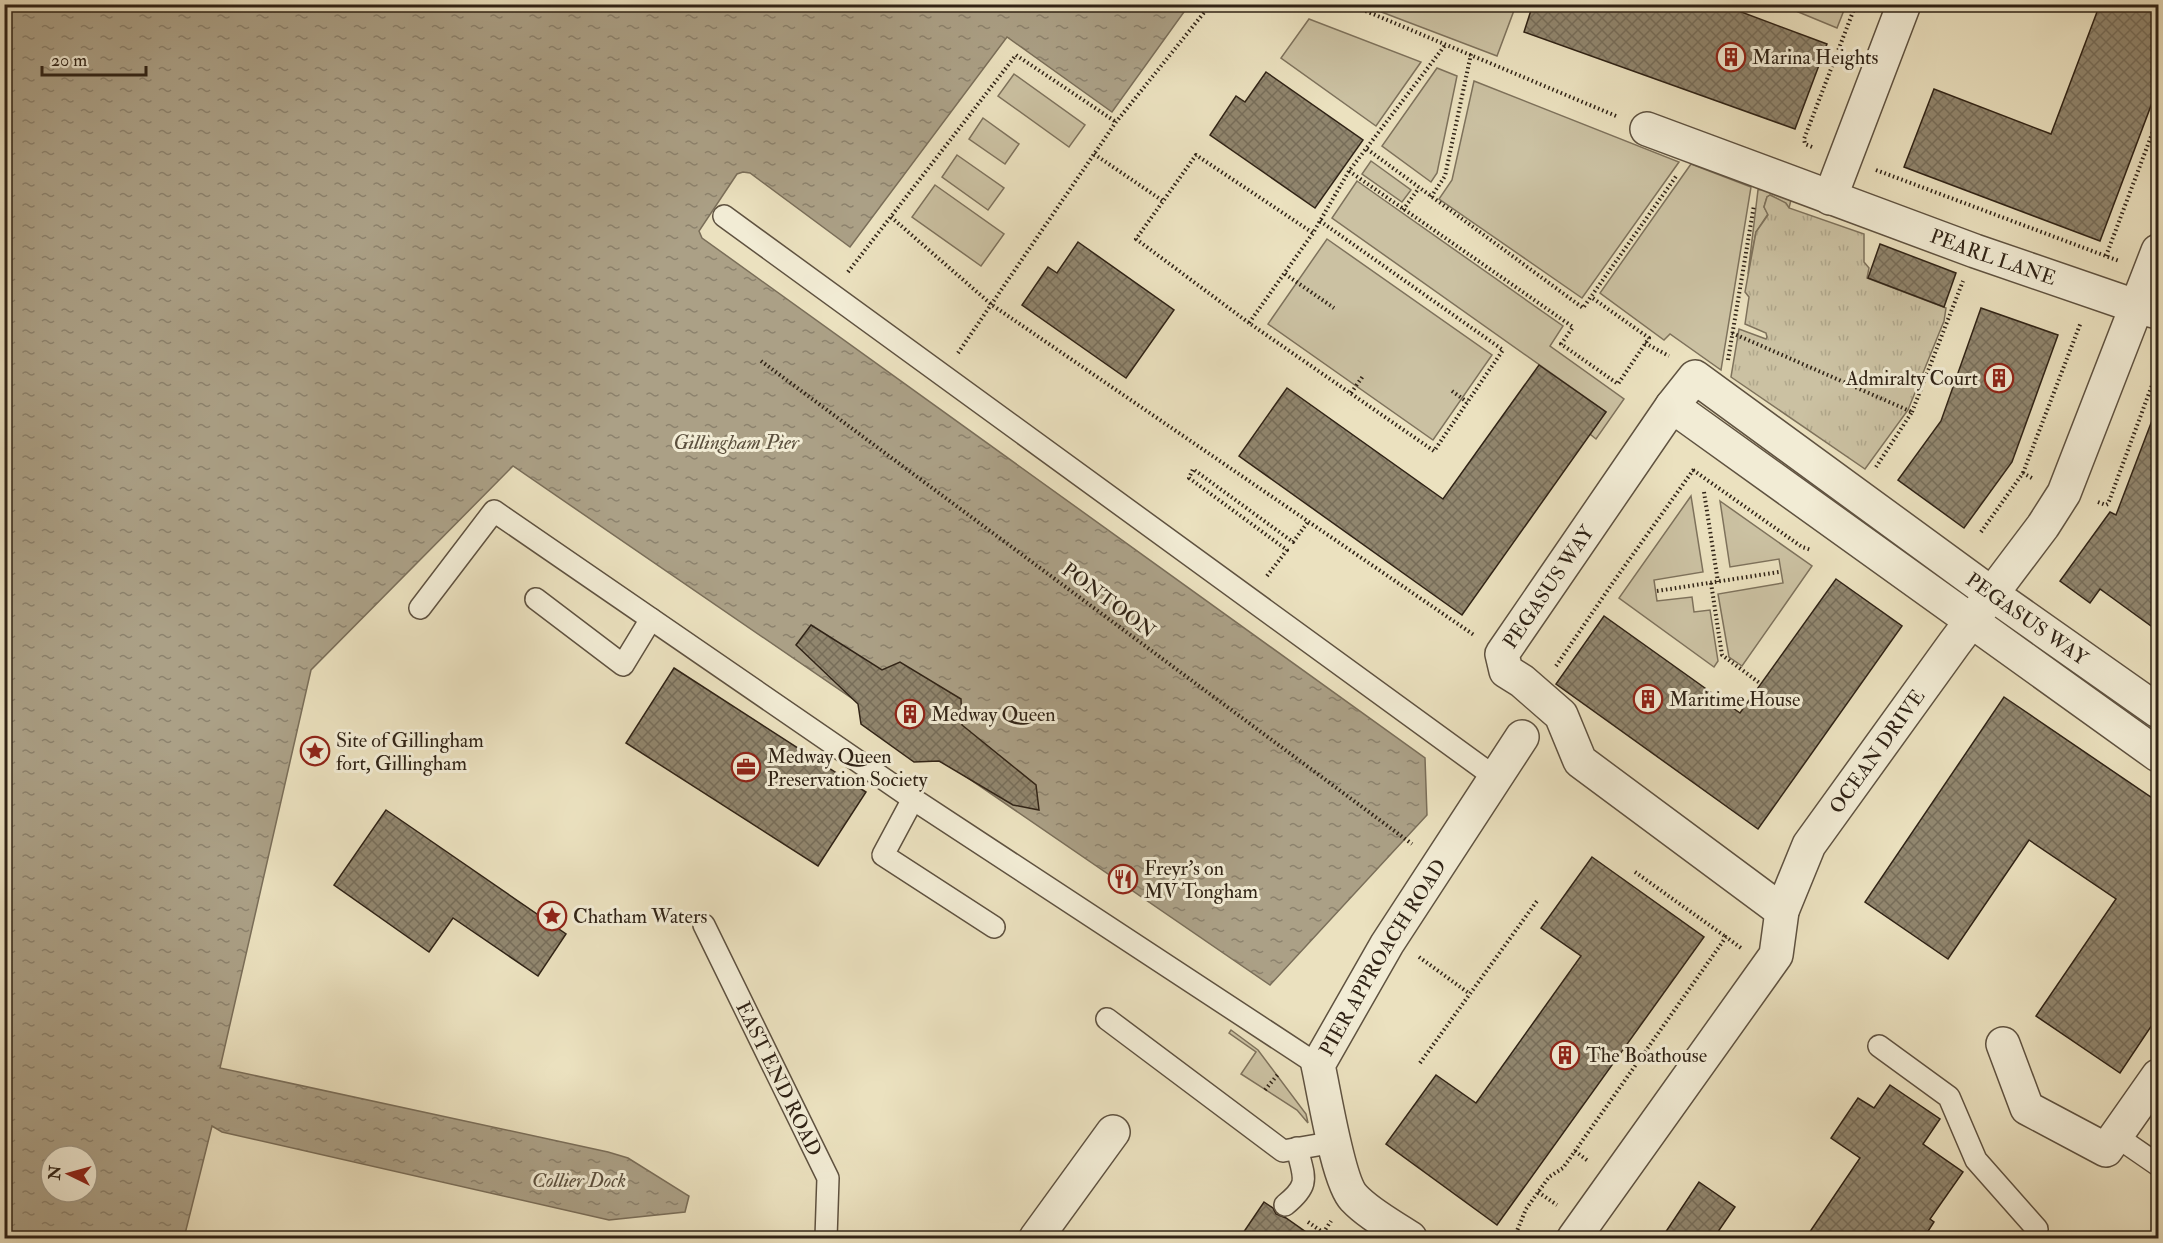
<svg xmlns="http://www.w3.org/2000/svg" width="2163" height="1243" font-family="'IM FELL Double Pica',serif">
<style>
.green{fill:#cbc1a2;stroke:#7e725c;stroke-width:1.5}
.park{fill:url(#park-tufts);stroke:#7e725c;stroke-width:1.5}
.water{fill:url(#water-ripples);stroke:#7a6e59;stroke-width:1.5;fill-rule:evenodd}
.building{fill:url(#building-cross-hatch);stroke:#302316;stroke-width:1.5}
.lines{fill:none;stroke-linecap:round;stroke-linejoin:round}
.lane-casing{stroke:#5f5240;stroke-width:24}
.street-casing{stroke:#5f5240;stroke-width:36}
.path{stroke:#302316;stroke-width:4;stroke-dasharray:1.5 3;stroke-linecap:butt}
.lane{stroke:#f2ecd5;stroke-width:21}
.street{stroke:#f2ecd5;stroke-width:33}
.labels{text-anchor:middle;stroke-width:6;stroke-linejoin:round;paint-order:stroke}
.poi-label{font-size:20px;fill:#302316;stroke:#f2ecd5;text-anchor:start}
.street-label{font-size:20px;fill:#302316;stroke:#f2ecd5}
.water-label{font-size:21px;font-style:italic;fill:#5b4f3d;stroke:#f2ecd5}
</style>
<defs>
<pattern id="park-tufts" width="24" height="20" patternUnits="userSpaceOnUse" patternTransform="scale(1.5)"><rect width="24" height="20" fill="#cbc1a2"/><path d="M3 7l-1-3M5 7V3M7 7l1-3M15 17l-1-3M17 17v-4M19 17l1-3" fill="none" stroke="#afa68b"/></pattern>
<pattern id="water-ripples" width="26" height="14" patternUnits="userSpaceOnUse" patternTransform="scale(1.5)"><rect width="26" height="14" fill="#aba086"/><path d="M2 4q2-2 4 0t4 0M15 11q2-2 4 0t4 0" fill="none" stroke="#8c826d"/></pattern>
<pattern id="building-cross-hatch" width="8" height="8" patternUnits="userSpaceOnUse" patternTransform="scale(1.5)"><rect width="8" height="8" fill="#91866e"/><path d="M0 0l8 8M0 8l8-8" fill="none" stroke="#776d59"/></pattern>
</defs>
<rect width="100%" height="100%" fill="#ebe1bf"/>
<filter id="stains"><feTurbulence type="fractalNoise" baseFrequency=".00333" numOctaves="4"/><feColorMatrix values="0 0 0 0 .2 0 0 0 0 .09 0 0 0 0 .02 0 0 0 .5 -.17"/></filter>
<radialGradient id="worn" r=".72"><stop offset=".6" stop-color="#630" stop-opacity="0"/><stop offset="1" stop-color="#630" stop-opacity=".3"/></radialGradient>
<g class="green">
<polygon points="1779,4 1846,4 1846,5 1837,28"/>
<polygon points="1363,5 1516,4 1516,5 1497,56"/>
<polygon points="1309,19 1421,62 1376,126 1281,58"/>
<polygon points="1437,68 1457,76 1437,173 1431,182 1382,146"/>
<polygon points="1014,74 1085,125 1069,147 998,96"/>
<polygon points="1474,81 1679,162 1582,298 1439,199 1452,180"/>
<polygon points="983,118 1019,144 1005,164 969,139"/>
<polygon points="957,155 1004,188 988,210 942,177"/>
<polygon points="1371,161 1411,190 1402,202 1362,174"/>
<polygon points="1691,164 1751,187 1721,370 1670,334 1664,340 1600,293"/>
<polygon points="1357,181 1563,326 1550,346 1624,399 1596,439 1590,434 1606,412 1332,218"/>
<polygon points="935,185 1004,234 981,266 912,217"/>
<polygon points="1763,189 1791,200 1789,208 1785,203 1770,195 1767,197 1764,207 1768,214 1756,232 1748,274 1758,190"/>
<polygon points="1327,239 1492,355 1433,440 1268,324"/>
<polygon points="1691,496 1703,572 1654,580 1657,601 1692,597 1694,612 1710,610 1718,661 1714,667 1619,598"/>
<polygon points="1720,501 1812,566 1742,666 1729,657 1718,594 1783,583 1779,559 1730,567"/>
<polygon points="1231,1030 1258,1050 1306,1114 1308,1123 1297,1110 1241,1074 1256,1052 1229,1033"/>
</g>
<polygon class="park" points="1770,195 1786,203 1789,208 1864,234 1864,262 1869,268 1867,278 1946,308 1944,321 1908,410 1865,469 1731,377 1739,329 1766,339 1767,337 1766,333 1745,324 1749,297 1745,292 1756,232 1768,215 1764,207 1767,197"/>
<path class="water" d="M5,5H1189L1112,112L1007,37L850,247L750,173L743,172L737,174L699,231L702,238L1425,758L1427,815L1270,985L513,466L311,670L220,1068L608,1152L628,1158L689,1196L685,1212L609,1220L222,1132L212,1126L184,1238H5ZM51,1156H87V1192H51Z"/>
<g class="building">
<polygon points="1533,4 1720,4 1827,44 1795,129 1524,32"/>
<polygon points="2100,4 2158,4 2158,87 2100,241 1904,167 1934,89 2051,134"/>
<polygon points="1266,72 1363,140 1315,208 1210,135 1236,96 1245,102"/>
<polygon points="1078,242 1174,310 1126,378 1022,305 1048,267 1057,273"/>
<polygon points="1880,244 1956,273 1944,307 1868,278"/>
<polygon points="1981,308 2058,335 2012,462 1964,528 1898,480 1941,421"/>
<polygon points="1539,365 1606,412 1462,615 1239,456 1287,388 1443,499"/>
<polygon points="2156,410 2158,411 2158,631 2100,589 2090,603 2060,581 2110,512 2116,515"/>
<polygon points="1836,579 1902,626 1758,829 1556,684 1604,616 1740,713"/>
<polygon points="811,625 882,670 900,662 961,699 962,725 1036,785 1039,810 1013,805 939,761 914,762 861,724 858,704 796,645"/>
<polygon points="674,668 866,792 818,866 626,743"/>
<polygon points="2004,697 2158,802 2158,1016 2120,1073 2036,1016 2116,899 2029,840 1948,959 1865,902"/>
<polygon points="386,810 566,934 538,976 453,918 429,952 334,885"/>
<polygon points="1592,857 1704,937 1497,1225 1386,1144 1436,1075 1476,1103 1581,956 1541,928"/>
<polygon points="1890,1085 1940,1119 1923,1144 1963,1172 1930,1219 1934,1222 1923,1239 1805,1239 1860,1158 1831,1138 1858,1098 1874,1108"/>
<polygon points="1699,1182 1735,1207 1713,1239 1661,1239"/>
<polygon points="1264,1202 1273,1208 1276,1214 1286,1218 1316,1239 1239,1239"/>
</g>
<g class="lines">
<g class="lane-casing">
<g id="lane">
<polyline points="724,216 1496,778"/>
<polyline points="536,599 623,665 651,619"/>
<polyline points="420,608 494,511 913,799 1318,1065"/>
<polyline points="913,799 883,855 994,927"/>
<path id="s1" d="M704,925L828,1178L826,1238"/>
<polyline points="1107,1019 1283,1151 1335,1142"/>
<polyline points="1879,1046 1949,1097 1976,1160 2037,1229"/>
<polyline points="2116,1136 2158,1165"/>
<path d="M1285,1205C1311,1184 1304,1178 1297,1148"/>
</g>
</g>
<g class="street-casing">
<g id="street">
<path id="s2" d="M1647,129L1975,251L2138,307L2158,312"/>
<polyline points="1830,198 1904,4"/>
<polyline points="1672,406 2158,755"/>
<path id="s3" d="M1782,911L1580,761L1561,715L1522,681L1506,671L1502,654L1672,406L1695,377L1992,594L2158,711"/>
<polyline points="2003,1044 2027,1108 2106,1150 2158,1076"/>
<polyline points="1036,1238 1113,1132"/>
<path id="s4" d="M1410,1238C1392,1226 1369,1214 1354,1198C1338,1182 1324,1091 1318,1065L1387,944L1522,737"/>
<path id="s5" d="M1574,1238L1776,955L1782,911L1809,845L1954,644L2043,526L2064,493L2158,251"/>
</g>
</g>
<g class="path">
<polyline points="1349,4 1616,116"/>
<polyline points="1812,147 1805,144 1804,139 1856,4"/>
<polyline points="1367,149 1583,308 1677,175"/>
<polyline points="1094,154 1163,201"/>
<polyline points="1876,170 2119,261"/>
<polyline points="1349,171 1573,327 1561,344 1618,384 1649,338 1591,297"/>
<polyline points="1431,197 1445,176 1471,54"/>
<polyline points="1403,210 1419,188"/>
<polyline points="891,217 992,305 1474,635"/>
<polyline points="1320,221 1503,350 1434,451 1249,323 1313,233 1349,171 1446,44"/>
<polyline points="2106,256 2158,118"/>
<polyline points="848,272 1016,55 1116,122"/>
<polyline points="1285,274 1334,308"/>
<polyline points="1249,323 1136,239 1196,155 1313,233"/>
<polyline points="1732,333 1912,412 1876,467"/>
<polyline points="1645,343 1669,356"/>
<polyline points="958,353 1116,122 1211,4"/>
<polyline points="1728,360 1754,205"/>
<polyline points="761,361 1412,844"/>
<polyline points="1452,391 1467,402"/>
<polyline points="1351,393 1363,376"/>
<polyline points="1912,412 1963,281"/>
<polyline points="1693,470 1802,547 1811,550"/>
<polyline points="2023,473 2081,322"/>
<polyline points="1704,492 1718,582"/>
<polyline points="2098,502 2106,505 2108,504 2158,369"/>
<polyline points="1981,532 2023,473 2032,478"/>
<polyline points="1267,576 1287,550 1189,478 1193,469 1293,542 1308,522"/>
<polyline points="1711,583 1722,655 1761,684"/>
<polyline points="1657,591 1779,572"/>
<polyline points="1556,666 1614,581 1694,469"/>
<polyline points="1635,872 1726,937"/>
<polyline points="1419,957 1470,994"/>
<polyline points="1420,1063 1537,901"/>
<polyline points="1265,1090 1279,1073"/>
<polyline points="1575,1151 1588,1161"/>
<polyline points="1538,1192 1557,1205"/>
<polyline points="1308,1222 1331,1238"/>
<polyline points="1323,1233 1331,1221"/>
<polyline points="1514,1238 1526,1209 1549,1177 1563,1168 1726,937 1741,948"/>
</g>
<use href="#lane" class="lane"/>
<use href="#street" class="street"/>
</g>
<defs>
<g id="building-ring" transform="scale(1.5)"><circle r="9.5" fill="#f2ecd5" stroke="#8f2418" stroke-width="1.5"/><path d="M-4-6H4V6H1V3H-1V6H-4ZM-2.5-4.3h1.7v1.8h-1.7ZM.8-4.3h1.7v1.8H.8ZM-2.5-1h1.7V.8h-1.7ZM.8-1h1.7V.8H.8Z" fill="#8f2418"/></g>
<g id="sight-ring" transform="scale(1.5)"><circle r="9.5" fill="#f2ecd5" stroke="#8f2418" stroke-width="1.5"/><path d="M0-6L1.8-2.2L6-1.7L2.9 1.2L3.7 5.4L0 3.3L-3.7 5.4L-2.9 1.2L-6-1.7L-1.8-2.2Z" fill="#8f2418"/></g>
<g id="office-ring" transform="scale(1.5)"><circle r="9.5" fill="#f2ecd5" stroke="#8f2418" stroke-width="1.5"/><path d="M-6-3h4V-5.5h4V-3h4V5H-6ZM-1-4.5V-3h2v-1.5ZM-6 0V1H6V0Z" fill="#8f2418"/></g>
<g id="restaurant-ring" transform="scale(1.5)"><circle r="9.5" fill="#f2ecd5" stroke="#8f2418" stroke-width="1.5"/><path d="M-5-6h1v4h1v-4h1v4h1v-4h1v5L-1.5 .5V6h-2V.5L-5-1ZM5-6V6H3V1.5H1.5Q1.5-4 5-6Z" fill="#8f2418"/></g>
</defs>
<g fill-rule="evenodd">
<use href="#building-ring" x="1731" y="57"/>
<use href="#building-ring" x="1999" y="378"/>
<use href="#building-ring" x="1648" y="699"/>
<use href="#building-ring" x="910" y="714"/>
<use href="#sight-ring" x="315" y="751"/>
<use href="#office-ring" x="746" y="767"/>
<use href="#restaurant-ring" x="1123" y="879"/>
<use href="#sight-ring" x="552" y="916"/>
<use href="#building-ring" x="1565" y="1055"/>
</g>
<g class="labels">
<g class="poi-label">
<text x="1752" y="64">Marina Heights</text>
<text x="1978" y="385" text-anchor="end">Admiralty Court</text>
<text x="1669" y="706">Maritime House</text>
<text x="931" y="721">Medway Queen</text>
<text x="336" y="747">Site of Gillingham<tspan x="336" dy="23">fort, Gillingham</tspan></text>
<text x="767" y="763">Medway Queen<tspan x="767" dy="23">Preservation Society</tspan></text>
<text x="1144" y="875">Freyr's on<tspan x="1144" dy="23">MV Tongham</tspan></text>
<text x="573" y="923">Chatham Waters</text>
<text x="1586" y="1062">The Boathouse</text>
</g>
<g class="street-label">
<text dy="7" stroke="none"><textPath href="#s2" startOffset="369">PEARL LANE</textPath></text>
<text dy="7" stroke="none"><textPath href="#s3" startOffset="471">PEGASUS WAY</textPath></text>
<text transform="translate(1109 600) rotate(37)" y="7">PONTOON</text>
<text dy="7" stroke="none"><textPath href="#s3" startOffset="1138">PEGASUS WAY</textPath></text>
<text dy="7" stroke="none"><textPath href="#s5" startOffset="579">OCEAN DRIVE</textPath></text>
<text dy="7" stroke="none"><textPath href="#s4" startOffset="333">PIER APPROACH ROAD</textPath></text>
<text dy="7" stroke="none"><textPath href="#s1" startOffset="171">EAST END ROAD</textPath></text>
</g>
<g class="water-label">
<text x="736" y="449">Gillingham Pier</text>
<text x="579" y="1187">Collier Dock</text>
</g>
</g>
<rect width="2163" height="1243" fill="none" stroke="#ebe1bf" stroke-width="24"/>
<rect x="6" y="6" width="2151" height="1231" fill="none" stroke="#302316" stroke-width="3"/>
<rect x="12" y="12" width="2139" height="1219" fill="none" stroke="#302316" stroke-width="1.5"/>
<g transform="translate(69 1174) rotate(275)"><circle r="28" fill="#f2ecd5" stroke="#a49c89" stroke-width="1.5"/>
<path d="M0-4.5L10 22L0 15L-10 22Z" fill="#8f2418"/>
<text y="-9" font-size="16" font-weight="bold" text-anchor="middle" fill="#302316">N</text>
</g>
<path d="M42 66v9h104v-9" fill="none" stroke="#302316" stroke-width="3"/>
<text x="51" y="66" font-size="18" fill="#302316" stroke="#f2ecd5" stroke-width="4.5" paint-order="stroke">20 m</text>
<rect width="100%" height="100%" filter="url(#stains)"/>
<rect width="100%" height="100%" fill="url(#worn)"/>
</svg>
